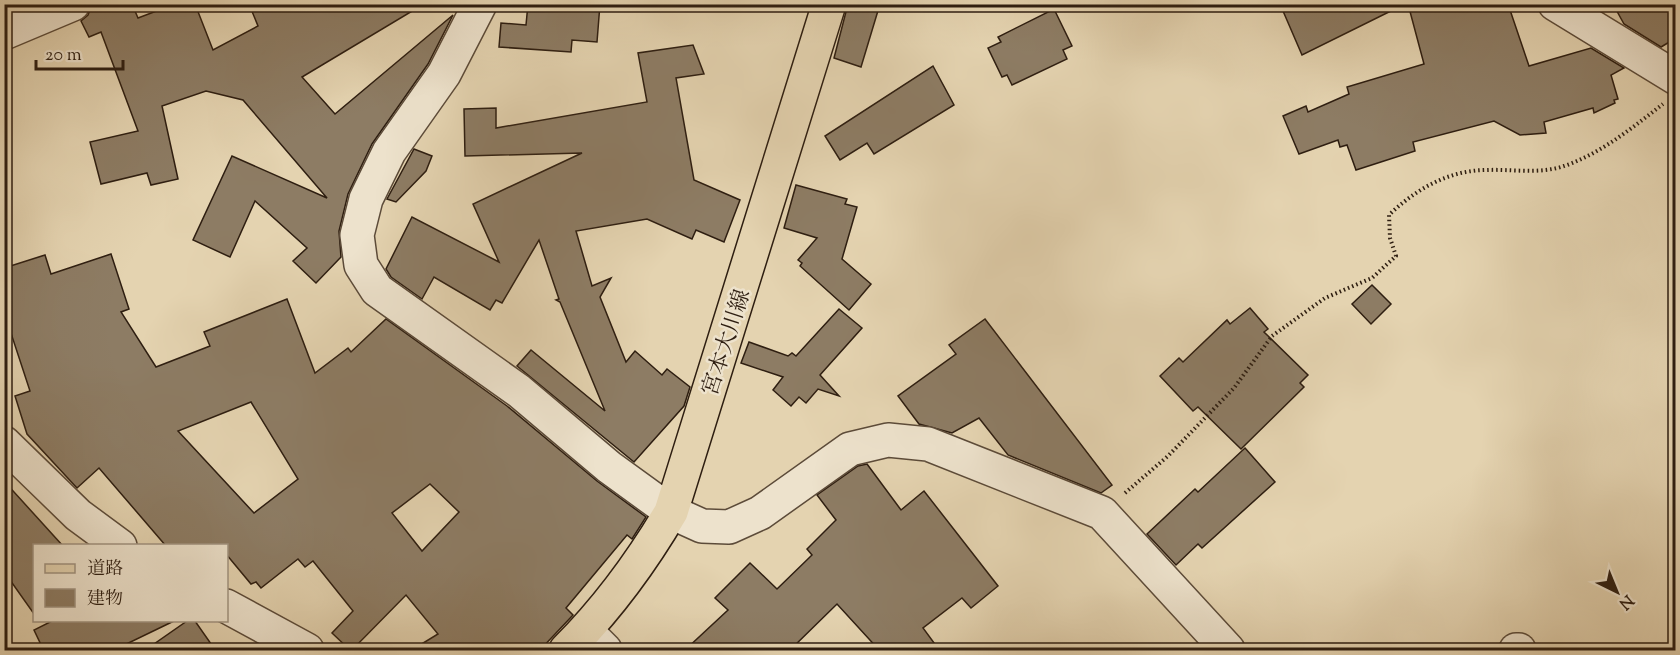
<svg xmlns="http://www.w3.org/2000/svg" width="1680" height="655" font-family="'Sorts Mill Goudy','Noto Serif JP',serif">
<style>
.building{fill:#8d7c64;stroke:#2e1e11;stroke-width:1.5;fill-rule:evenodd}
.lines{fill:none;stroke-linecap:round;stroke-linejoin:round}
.minor-casing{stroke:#5c4b39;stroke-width:36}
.major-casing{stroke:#2e1e11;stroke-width:36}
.path{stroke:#2e1e11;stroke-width:4;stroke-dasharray:1.5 3;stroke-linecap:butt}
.minor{stroke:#ede2cc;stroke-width:33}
.major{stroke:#e4d3b0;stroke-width:33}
.labels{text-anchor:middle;stroke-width:5;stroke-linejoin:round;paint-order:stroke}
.street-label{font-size:22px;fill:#2e1e11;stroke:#ede2cc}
</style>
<rect width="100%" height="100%" fill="#e4d3b0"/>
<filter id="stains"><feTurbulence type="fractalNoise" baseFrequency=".00333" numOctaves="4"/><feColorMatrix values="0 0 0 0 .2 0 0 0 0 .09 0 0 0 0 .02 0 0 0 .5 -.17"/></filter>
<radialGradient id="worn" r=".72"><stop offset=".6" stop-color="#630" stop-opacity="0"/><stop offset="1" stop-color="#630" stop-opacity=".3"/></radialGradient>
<g class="building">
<polygon points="96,4 132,4 138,18 175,4 195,4 213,50 258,26 249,4 424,4 302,77 335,114 453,15 428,64 372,144 348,194 339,231 341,257 316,283 293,261 307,248 255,201 230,257 193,240 232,156 327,198 243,100 206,91 162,106 178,179 151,185 147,173 101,184 90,142 138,131 101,32 89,37 81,21 88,15 91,7"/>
<polygon points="528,4 600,4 597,42 572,40 571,52 499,47 501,23 526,25"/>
<polygon points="848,4 880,4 861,67 834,58"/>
<polygon points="1280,4 1405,4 1302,55"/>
<polygon points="1408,4 1508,4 1529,66 1591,48 1624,68 1611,75 1618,99 1614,100 1615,103 1594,113 1593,108 1544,122 1546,133 1520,135 1494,121 1413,142 1415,151 1356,170 1347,145 1340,147 1338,140 1299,154 1283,116 1306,106 1308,112 1349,94 1347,87 1424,64"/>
<polygon points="1613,4 1676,4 1676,38 1661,47 1624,24"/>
<polygon points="1054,9 1072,46 1063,50 1067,59 1012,85 1007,75 1002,77 988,48 1001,42 998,37"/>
<polygon points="693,45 704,74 676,78 694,180 740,200 724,242 696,230 692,239 647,219 576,231 592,286 611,278 600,297 626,362 635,351 662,375 667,369 690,387 684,406 634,462 517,366 531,350 605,411 560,302 556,300 559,299 539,240 502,303 496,300 490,310 434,277 422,299 391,277 386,269 412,217 499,262 473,204 582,153 465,156 464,109 496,108 496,128 647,102 638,53"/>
<polygon points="933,66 954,105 874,154 867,143 840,160 825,136"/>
<polygon points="414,149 432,156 426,171 396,202 387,199"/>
<polygon points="796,185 847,199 845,204 857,207 842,259 871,284 849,310 800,266 802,263 798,260 817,238 784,228"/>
<path d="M111,254L129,309L121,312L156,367L210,346L204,332L287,299L315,373L348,348L351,352L386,319L507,406L597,481L646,517L632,539L627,535L566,608L573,615L539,651H410L438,634L406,595L351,651L332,633L353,611L313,561L305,567L298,559L261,588L256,582L251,584L226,554V546H166L99,468L77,488L27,434L15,396L30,391L4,312V268L45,255L51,274ZM251,402L298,479L254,513L178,431ZM430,484L459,512L422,551L392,513Z"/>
<polygon points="1372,285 1391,304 1371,324 1352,304"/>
<polygon points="1250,308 1268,329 1264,332 1308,375 1300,383 1304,387 1241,449 1198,407 1193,411 1160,376 1179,358 1183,362 1227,320 1230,324"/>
<polygon points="839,309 862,328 820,375 839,396 818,389 806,403 799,397 791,406 773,390 783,377 741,363 749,342 788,356 792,353 796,356"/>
<polygon points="985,319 1112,485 1101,493 1008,455 979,418 952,433 919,424 898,396 956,354 949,345"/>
<polygon points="1245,448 1275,482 1202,548 1198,544 1176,565 1147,534 1195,489 1198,492"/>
<polygon points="867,464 901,510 924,491 998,586 971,608 962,598 923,628 940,651 880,651 837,604 789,651 684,651 728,610 715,598 750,563 777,589 812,555 807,549 836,520 817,495 858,466"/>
<polygon points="4,481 63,546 34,546 34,614 10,580 11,540 4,523"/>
<polygon points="52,621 174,621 112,651 44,651 34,630"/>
<polygon points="187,621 195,621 216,651 144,651"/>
</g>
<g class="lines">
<g class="minor-casing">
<g id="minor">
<polyline points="480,4 444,74 389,152 366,199 357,235 361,265 377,290 519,391 609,467 671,512 702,526 729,527 760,513 850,449 888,440 928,444 1102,513 1228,650"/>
<polyline points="1555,4 1676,78"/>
<polyline points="4,33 73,4"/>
<polyline points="4,443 78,515 120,546"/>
<polyline points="226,606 307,650"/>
<polyline points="586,631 605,650"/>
<polyline points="1516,650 1519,650"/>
</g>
</g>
<g class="major-casing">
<path id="major" d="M566,650C608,608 641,563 671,512L829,4"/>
</g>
<path class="path" d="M1125,493L1168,456L1234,388L1272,336L1325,298L1372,278L1396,256L1390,238L1389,215C1416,189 1449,170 1487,170C1511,169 1537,174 1561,167C1599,155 1632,128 1663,104"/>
<use href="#minor" class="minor"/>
<use href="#major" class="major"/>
</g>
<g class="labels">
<g class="street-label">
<text transform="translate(725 342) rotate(-72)" y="8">宮本大川線</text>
</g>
</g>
<rect width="1680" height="655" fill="none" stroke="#e4d3b0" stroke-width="24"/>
<rect x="6" y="6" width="1668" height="643" fill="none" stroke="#2e1e11" stroke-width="3"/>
<rect x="12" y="12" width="1656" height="631" fill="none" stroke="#2e1e11" stroke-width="1.5"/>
<rect x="33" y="544" width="195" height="78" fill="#ede2cc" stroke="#a19481" stroke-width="1.5"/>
<rect x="45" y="564" width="30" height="9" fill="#e4d3b0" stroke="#a19481" stroke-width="1.5"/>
<text x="87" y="574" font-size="18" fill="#2e1e11">道路</text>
<rect x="45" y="589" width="30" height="18" fill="#8d7c64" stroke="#a19481" stroke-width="1.5"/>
<text x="87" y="604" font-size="18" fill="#2e1e11">建物</text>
<g transform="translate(1617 592) rotate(137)" stroke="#ede2cc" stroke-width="4.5" paint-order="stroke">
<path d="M0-4.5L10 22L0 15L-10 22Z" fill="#2e1e11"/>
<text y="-9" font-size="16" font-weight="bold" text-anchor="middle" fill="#2e1e11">N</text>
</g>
<path d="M36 60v9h87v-9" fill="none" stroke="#2e1e11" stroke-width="3"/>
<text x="45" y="60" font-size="18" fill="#2e1e11" stroke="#ede2cc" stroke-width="4.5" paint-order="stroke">20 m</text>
<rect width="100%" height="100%" filter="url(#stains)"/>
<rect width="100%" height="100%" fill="url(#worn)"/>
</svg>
